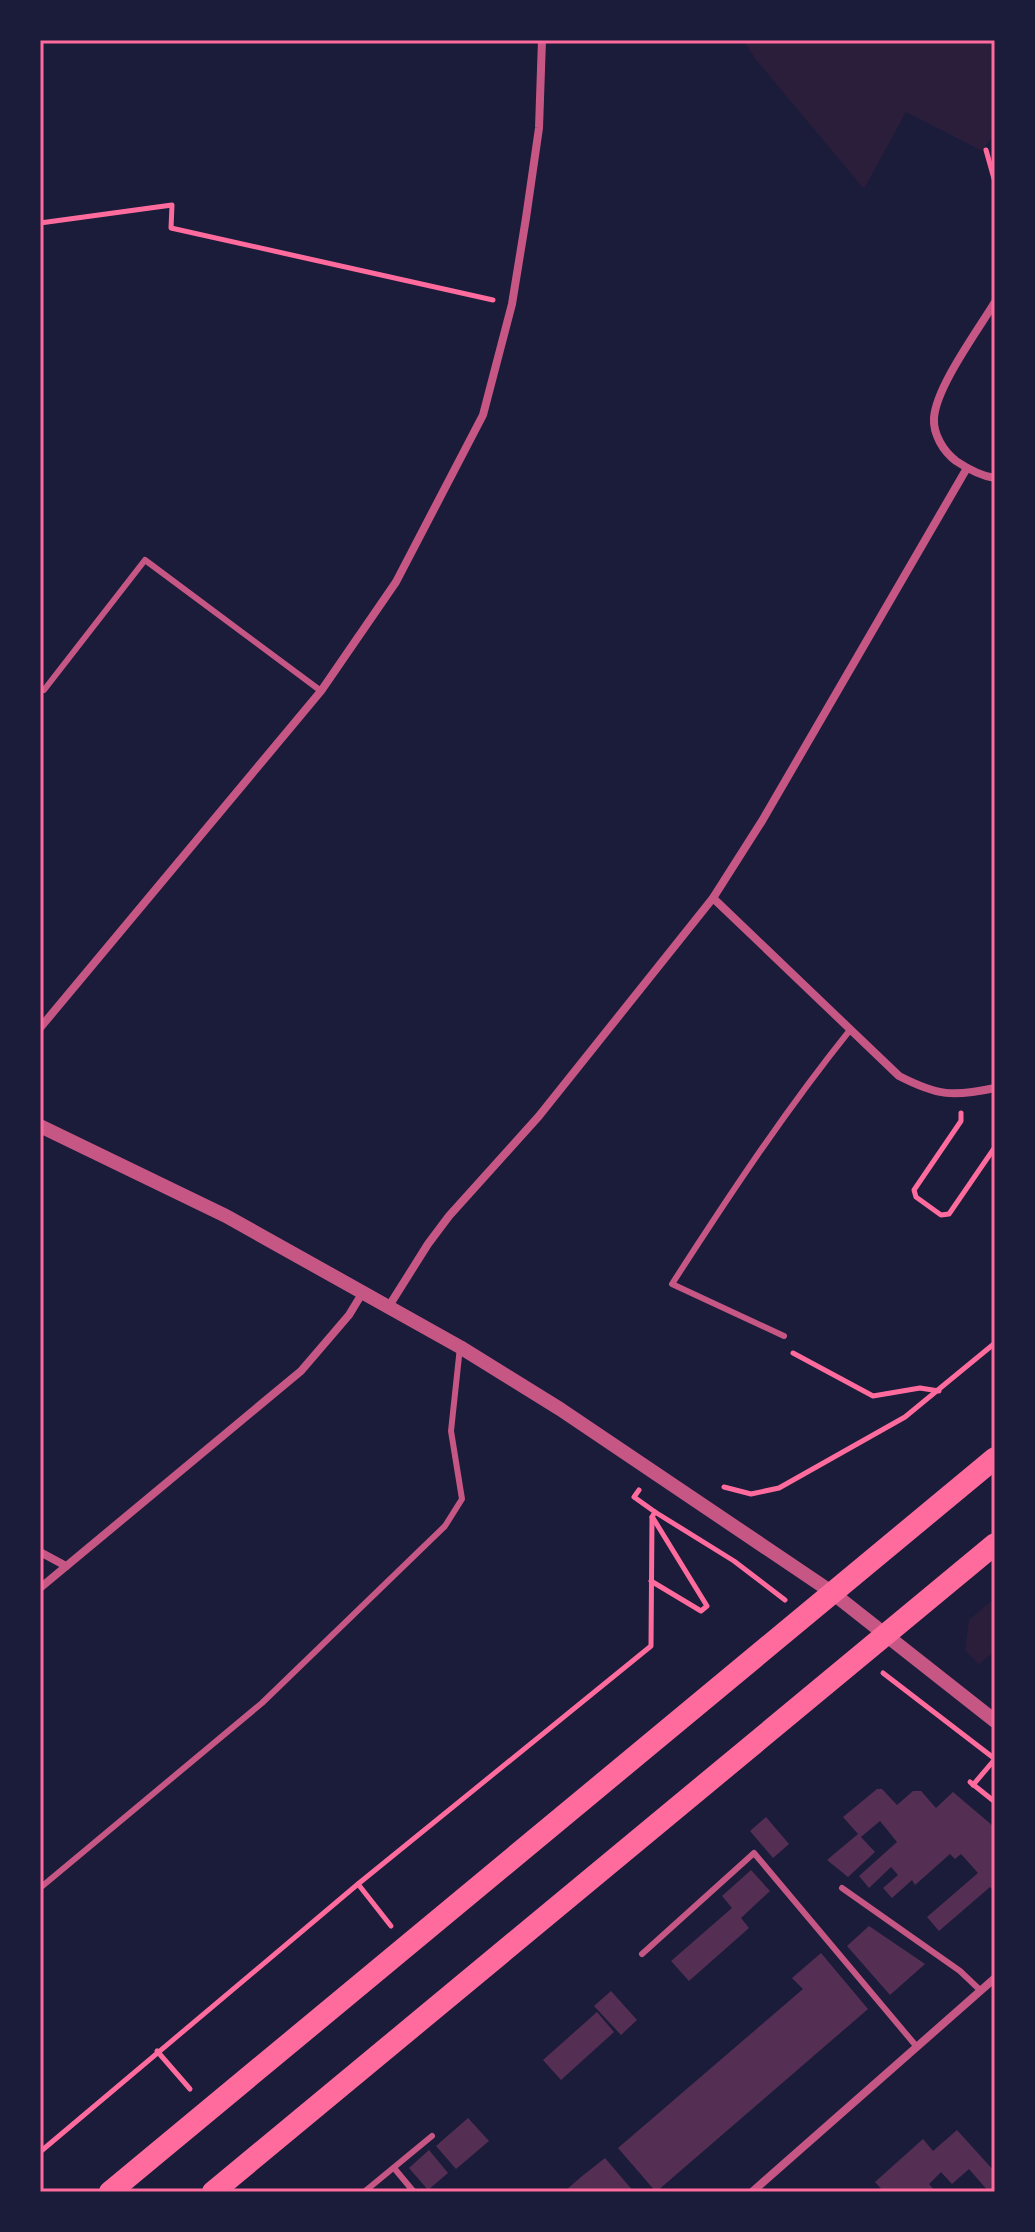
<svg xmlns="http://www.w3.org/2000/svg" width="1035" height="2232" font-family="Karla,sans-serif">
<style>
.green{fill:#2a1e3b}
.building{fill:#542f53}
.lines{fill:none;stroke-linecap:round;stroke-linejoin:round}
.path{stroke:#ff6b9d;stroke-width:5}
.service{stroke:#c65784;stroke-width:6}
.minor{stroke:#c65784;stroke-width:8}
.tertiary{stroke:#c65784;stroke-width:14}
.trunk{stroke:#ff6b9d;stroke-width:22}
.neatline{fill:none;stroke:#ff6b9d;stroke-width:3}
</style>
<rect width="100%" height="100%" fill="#1b1b3a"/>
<g class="green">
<polygon points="743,40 995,40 995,133 982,151 906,112 864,189 757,61"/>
<polygon points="995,1598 995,1651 979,1664 965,1650 969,1620"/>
</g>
<g class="building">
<polygon points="877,1789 882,1789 897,1805 913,1791 921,1791 936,1808 953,1792 993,1826 995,1892 990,1887 939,1931 927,1917 978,1873 961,1854 955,1859 950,1854 915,1885 912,1880 892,1898 883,1888 898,1875 891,1867 869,1888 859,1876 897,1842 880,1821 861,1837 875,1852 848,1877 827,1860 858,1834 843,1817"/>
<polygon points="766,1817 789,1844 773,1858 750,1831"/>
<polygon points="751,1870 770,1891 741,1918 749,1928 689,1981 671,1961 732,1908 722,1896"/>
<polygon points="869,1926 925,1964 890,1995 847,1946"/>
<polygon points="821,1953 868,2009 656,2192 618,2148 803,1989 792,1978"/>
<polygon points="611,1991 637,2020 621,2035 594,2006"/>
<polygon points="597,2012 614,2032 561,2080 543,2060"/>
<polygon points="468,2118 489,2141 456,2169 436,2146"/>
<polygon points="957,2130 995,2172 995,2192 989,2192 969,2169 952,2184 941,2172 929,2184 936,2192 884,2192 875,2182 923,2139 933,2151"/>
<polygon points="429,2150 448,2173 428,2190 409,2168"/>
<polygon points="605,2158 634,2192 564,2192 581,2177"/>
</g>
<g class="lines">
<g class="path">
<polyline points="986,150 995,182"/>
<polyline points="40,223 172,205 171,228 493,300"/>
<polyline points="961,1113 961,1121 914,1190 916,1197 941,1215 949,1214 995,1147"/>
<polyline points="793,1353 873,1396 920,1388 939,1391"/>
<polyline points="724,1487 751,1494 779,1488 905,1417 995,1343"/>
<polyline points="639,1490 634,1497 655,1512"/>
<polyline points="652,1517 655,1512 734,1561 785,1600"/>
<polyline points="651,1581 701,1611 707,1606 653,1518"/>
<polyline points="883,1673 995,1759"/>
<polyline points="970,1782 995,1802"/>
<polyline points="973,1785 995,1759"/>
<polyline points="358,1884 391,1926"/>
<polyline points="157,2051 190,2089"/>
<polyline points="40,2152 358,1884 651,1646 652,1517"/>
</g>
<g class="service">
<polyline points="44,690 145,560 321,691"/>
<path d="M784,1336L672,1284C728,1197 785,1111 850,1030"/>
<polyline points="40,1888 262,1703 445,1526 462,1499 451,1431 460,1347"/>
<polyline points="842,1888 960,1971 981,1991"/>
<polyline points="642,1954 754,1853 917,2047"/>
<polyline points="394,2168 414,2192"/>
<polyline points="364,2192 432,2136"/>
</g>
<g class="minor">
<path d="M995,302C978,330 936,387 934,418C933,434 943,451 956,461C968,469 980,476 995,478"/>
<path d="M713,898L899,1076C938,1096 953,1097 995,1088"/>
<polyline points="40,1028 321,691 396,582 483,415 512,304 526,218 539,128 542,40"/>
<polyline points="389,1306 428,1244 449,1216 539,1116 713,898 762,821 967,468"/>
<polyline points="40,1552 66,1566"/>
<polyline points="40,1588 301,1371 349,1315 363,1292"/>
<polyline points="752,2192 995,1978"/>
</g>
<polyline class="tertiary" points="40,1126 226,1216 460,1347 560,1409 830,1591 995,1721"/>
<g class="trunk">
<polyline points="110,2192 995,1458"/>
<polyline points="213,2192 995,1544"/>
</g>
</g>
<rect width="1035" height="2232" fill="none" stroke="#1b1b3a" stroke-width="84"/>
<rect x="42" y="42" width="951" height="2148" class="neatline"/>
</svg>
